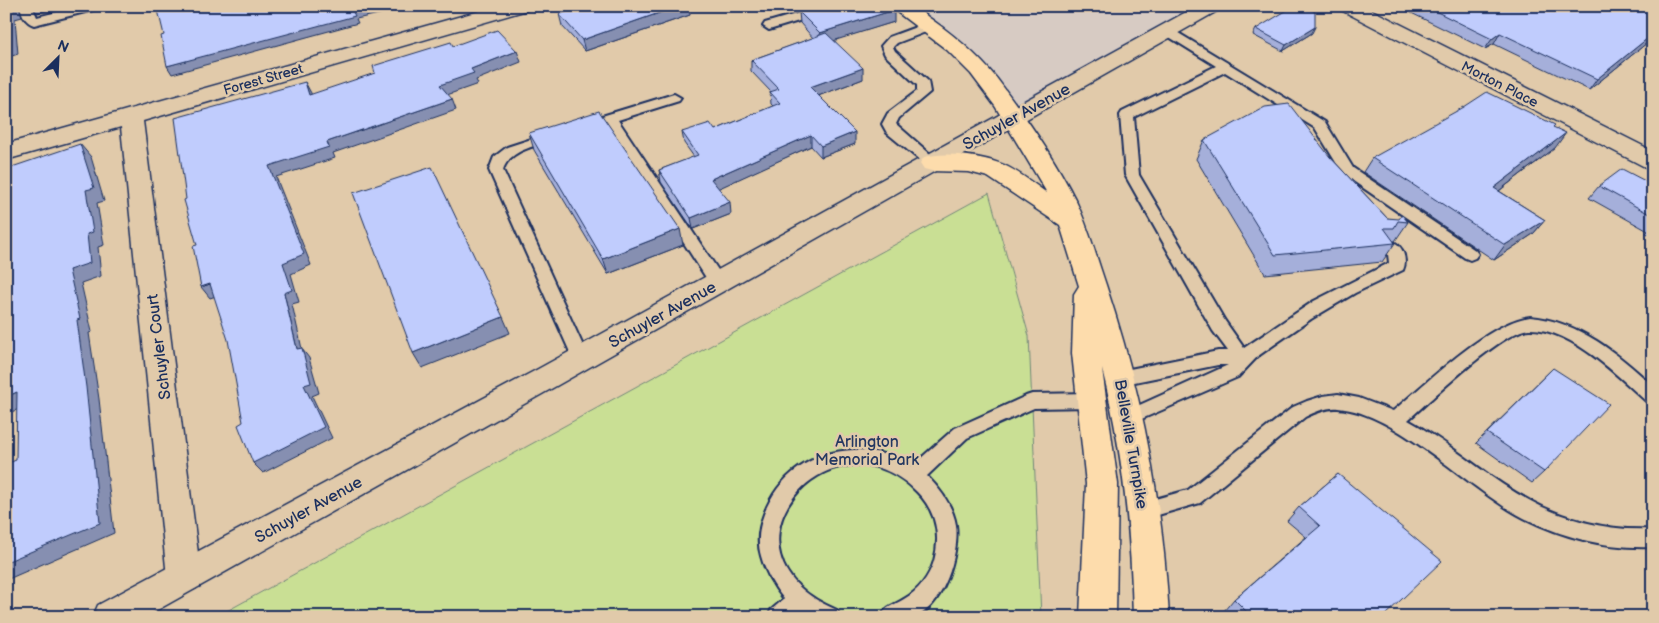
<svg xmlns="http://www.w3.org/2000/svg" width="1659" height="623" font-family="'Balsamiq Sans',sans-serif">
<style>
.built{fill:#d7cbc3}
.green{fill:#c9df94;stroke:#728779}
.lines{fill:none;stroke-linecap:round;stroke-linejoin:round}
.lane-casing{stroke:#1b2f5e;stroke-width:4}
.street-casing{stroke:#1b2f5e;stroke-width:3}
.secondary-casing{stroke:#1b2f5e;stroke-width:3}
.primary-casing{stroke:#1b2f5e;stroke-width:3}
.lane{fill:#e1caaa;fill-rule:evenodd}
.street{fill:#e1caaa;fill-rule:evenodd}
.secondary{fill:#e1caaa;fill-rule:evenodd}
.primary{fill:#fddcac;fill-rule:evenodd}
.wall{fill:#a5afda;stroke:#1b2f5e}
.shaded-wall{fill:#868fb1;stroke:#1b2f5e}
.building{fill:#c0ccfd;stroke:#1b2f5e}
.labels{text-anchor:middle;stroke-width:5;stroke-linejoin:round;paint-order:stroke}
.far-street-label{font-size:14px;fill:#1b2f5e;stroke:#e1caaa}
.street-label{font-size:16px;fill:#1b2f5e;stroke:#e1caaa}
.park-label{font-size:16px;fill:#243861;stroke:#e1caaa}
</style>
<rect width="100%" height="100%" fill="#e1caaa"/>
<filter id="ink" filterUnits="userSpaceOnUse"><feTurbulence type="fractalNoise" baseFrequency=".02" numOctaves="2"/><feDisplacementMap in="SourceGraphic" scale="10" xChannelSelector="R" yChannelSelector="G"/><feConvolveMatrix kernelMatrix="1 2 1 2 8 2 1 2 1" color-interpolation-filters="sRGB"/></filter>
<g filter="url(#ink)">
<polygon class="built" points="899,6 1212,6 1013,117 992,86"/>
<polygon class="green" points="989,193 1029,336 1041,617 216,617"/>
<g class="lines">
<g class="lane-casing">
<g id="lane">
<path d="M20,6H32L37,17L81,6H103L101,8L34,25C25,22 22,15 20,6Z"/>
<polygon points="824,6 844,6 842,8 769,30 763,26 765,23"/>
<polygon points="927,23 931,24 933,27 931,30 897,43 893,47 895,51 928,81 930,92 899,118 896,124 937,160 939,163 937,166 927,166 887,133 882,124 888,113 917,91 917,85 885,55 881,46 889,37"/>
<path d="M1170,28L1325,122L1353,168L1475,250L1478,254L1475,258L1470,260L1465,258L1343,174L1315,128L1225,72L1134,117L1139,175L1225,321L1244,348L1314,301L1389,263L1388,254L1383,246L1386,242C1400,238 1409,258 1403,270L1355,293L1311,319L1258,356L1238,377L1130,424L1124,422L1121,417L1124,412L1228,365H1218L1120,385L1114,383L1111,378L1114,373L1120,371L1218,351H1228L1213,331L1125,175L1120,115L1122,112L1216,66L1166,35L1164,32L1166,29Z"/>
<polygon points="674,94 681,98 679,101 618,120 724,279 726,283 724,287 718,289 712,287 607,123 584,130 579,129 577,126 579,123"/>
<path d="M553,132L558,133L560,136L558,139C540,145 509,149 503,170L589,359L587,364L581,366L575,364L573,359L489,170L494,157L507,147Z"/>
<path d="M1530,317C1579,321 1618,354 1653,386V404L1647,402C1618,376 1571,328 1529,329C1502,331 1431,400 1408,420C1441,438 1471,463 1502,484C1548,515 1598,532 1653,529V547C1608,549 1564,538 1524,518C1469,490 1398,413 1338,408C1327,407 1315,412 1305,417L1200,503L1144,519L1137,516L1134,510L1137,504L1188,490L1293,407L1307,401L1323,396L1338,394L1359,398L1393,411C1427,383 1487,323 1530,317Z"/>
<path d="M1092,393L1098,395L1101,400L1098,405L1092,407L1034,408L967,438L927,476C940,489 953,506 956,525C960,552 943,611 912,617C902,619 890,617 881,617C885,606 895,605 904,599C918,591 929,577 934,561C941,535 936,511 917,492C830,403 702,555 837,610L840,617H805L799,613L794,617H768L771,610L784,599C774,587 765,571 761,556C757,543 759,527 764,514C778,476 812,451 854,450C874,449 895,457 912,466L955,428L1026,396L1032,394Z"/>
</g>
</g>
<g class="street-casing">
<g id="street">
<polygon points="497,6 530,6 527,10 143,121 201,577 196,588 184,593 172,588 167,577 121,127 6,160 6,144"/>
<polygon points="1338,6 1364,6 1653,151 1653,169 1645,167 1341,10"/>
</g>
</g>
<g class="secondary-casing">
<polygon id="secondary" points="1197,6 1222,6 1219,10 558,385 145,617 93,617 98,605 538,369"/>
</g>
<g class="primary-casing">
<path id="primary" d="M889,6C896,6 906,4 912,6C918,8 925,15 931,19C959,39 984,60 1004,88C1030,123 1056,161 1075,199C1088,226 1096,256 1106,285C1142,393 1163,503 1169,617H1133C1131,533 1123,450 1102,369L1118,484L1116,617H1080L1086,484L1072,353L1074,294L1079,286L1060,225L988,177L969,172L932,171L924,169L920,163L924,157C945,151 984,156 1004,165C1019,172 1034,184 1047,193L995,106L971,74L947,50Z"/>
</g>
<use href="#lane" class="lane"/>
<use href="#street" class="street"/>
<use href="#secondary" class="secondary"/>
<use href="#primary" class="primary"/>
</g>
<g class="wall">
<polygon points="569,6 688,6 690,15 585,51 562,26 559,14 570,11"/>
<polygon points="1397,6 1653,6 1653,38 1589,90 1494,44 1485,49"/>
<polygon points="799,12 894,22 834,40 863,79 818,96 855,144 821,157 811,146 718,188 731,214 693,229 661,182 659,170 694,157 684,143 682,132 715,130 773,106 771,104 770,92 771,92 751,71 751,60 813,38 800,23"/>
<polygon points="1256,29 1312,33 1283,51 1253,35"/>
<polygon points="1553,127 1555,148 1499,191 1545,220 1533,234 1494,260 1363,172 1372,158"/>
<polygon points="529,133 683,245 608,274 534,150"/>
<polygon points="1204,140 1330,157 1387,218 1408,222 1395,241 1393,241 1395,243 1382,262 1265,274 1196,159"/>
<polygon points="1653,185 1653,241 1650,239 1652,236 1646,233 1648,231 1589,198 1599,186"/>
<polygon points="1553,368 1544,472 1532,483 1476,443"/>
<polygon points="1338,474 1383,617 1229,617 1224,611 1234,599 1306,537 1287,521 1299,507"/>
</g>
<g class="shaded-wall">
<polygon points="13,6 19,6 22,17 15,19 18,54 6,58 7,8"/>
<polygon points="32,6 65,6 37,13"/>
<polygon points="380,6 416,6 356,19 358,23 172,74 167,66 353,12"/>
<polygon points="679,6 688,6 690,15 585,51 582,40"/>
<polygon points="894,10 894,22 820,45 820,33"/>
<polygon points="1315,27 1312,33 1283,51 1286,45"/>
<polygon points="1500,33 1494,44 1485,49 1492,39"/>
<polygon points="1653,34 1653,38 1589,90 1597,79"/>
<polygon points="517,51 521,62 476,80 478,84 444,96 440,85 471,69"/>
<polygon points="863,68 863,79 810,99 810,87"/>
<polygon points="305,82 311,93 315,107 309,95"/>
<polygon points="452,99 456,110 333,153 335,158 276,177 311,265 291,274 299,302 292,304 302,349 309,358 319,393 312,396 332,438 263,473 253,463 304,385 297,349 284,293 283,263 269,166 327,142"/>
<polygon points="855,132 855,144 821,157 821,146"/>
<polygon points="1566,133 1555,148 1483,203 1494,188"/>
<polygon points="811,135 811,146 713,191 711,179"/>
<polygon points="80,144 91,157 104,201 97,203 104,245 98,247 101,276 81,283 92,332 89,333 99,399 114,533 6,580 6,562 69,270 87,234"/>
<polygon points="730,202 731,214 693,229 691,218"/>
<polygon points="1545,220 1533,234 1494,260 1505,245"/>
<polygon points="680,229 683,245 608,274 603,259"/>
<polygon points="210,284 219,295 210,298 201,287"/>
<polygon points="503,317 510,333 422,368 413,353"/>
<polygon points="17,392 32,404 6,414 6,397"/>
</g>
<g class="building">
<polygon points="6,6 13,6 7,8 9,43 6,44"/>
<polygon points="157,6 380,6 353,12 355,16 167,66 161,36 164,35"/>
<polygon points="570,6 679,6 582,40 559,14 573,10"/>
<polygon points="817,6 893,6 894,10 820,33 799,12"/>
<polygon points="1294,6 1305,6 1315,12 1315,27 1286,45 1256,29"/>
<polygon points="1425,6 1653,6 1653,34 1597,79 1500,33 1492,39"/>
<polygon points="497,30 517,51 471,69 474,73 440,85 452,99 327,142 329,147 269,166 304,254 283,263 292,290 284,293 297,349 302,348 311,383 304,385 324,427 253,463 238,425 243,422 228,340 210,284 201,287 193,246 197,245 184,200 186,199 175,118 305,82 309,95 375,73 373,66 451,42 453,46"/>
<polygon points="826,33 863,68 810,87 855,132 821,146 811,135 711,179 730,202 691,218 659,170 698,155 682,132 710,123 715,130 780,103 770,92 779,89 751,60"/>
<polygon points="1487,92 1555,125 1553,127 1566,133 1494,188 1545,220 1505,245 1372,158 1464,107"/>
<polygon points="1289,104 1330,157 1387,218 1399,219 1402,215 1408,222 1398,221 1394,228 1384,228 1395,243 1275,255 1204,140 1265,107"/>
<polygon points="599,111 680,229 603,259 529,133"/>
<polygon points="80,144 94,188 86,190 93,232 87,234 90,263 69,270 80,319 77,320 86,387 100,523 6,562 6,464 16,460 17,392 6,397 6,169"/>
<polygon points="432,167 503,317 413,353 353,193"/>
<polygon points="1622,169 1653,185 1653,216 1599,186"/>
<polygon points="1553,368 1609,404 1544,472 1487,433"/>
<polygon points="1338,474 1442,561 1383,617 1252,617 1234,599 1320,526 1299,507"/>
</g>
</g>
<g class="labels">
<g class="far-street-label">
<text transform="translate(263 79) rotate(-16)" y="5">Forest Street</text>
<text transform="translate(1500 84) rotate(27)" y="5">Morton Place</text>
</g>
<g class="street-label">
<text transform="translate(1016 116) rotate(-29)" y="6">Schuyler Avenue</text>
<text transform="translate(662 314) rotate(-29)" y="6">Schuyler Avenue</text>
<text transform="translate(158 347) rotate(-97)" y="6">Schuyler Court</text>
<text transform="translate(1132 444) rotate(80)" y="6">Belleville Turnpike</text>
<text transform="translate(308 509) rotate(-29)" y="6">Schuyler Avenue</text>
</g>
<g class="park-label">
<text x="867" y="447">Arlington<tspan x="867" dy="18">Memorial Park</tspan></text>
</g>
</g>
<rect width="1659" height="623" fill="none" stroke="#e1caaa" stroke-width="25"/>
<rect x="12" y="12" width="1634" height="598" fill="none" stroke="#1b2f5e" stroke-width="2" filter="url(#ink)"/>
<g transform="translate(58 58) rotate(24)" stroke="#e1caaa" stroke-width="4" paint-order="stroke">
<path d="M0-4L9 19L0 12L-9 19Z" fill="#1b2f5e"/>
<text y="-8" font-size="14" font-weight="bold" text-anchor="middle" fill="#1b2f5e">N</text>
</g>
</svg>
